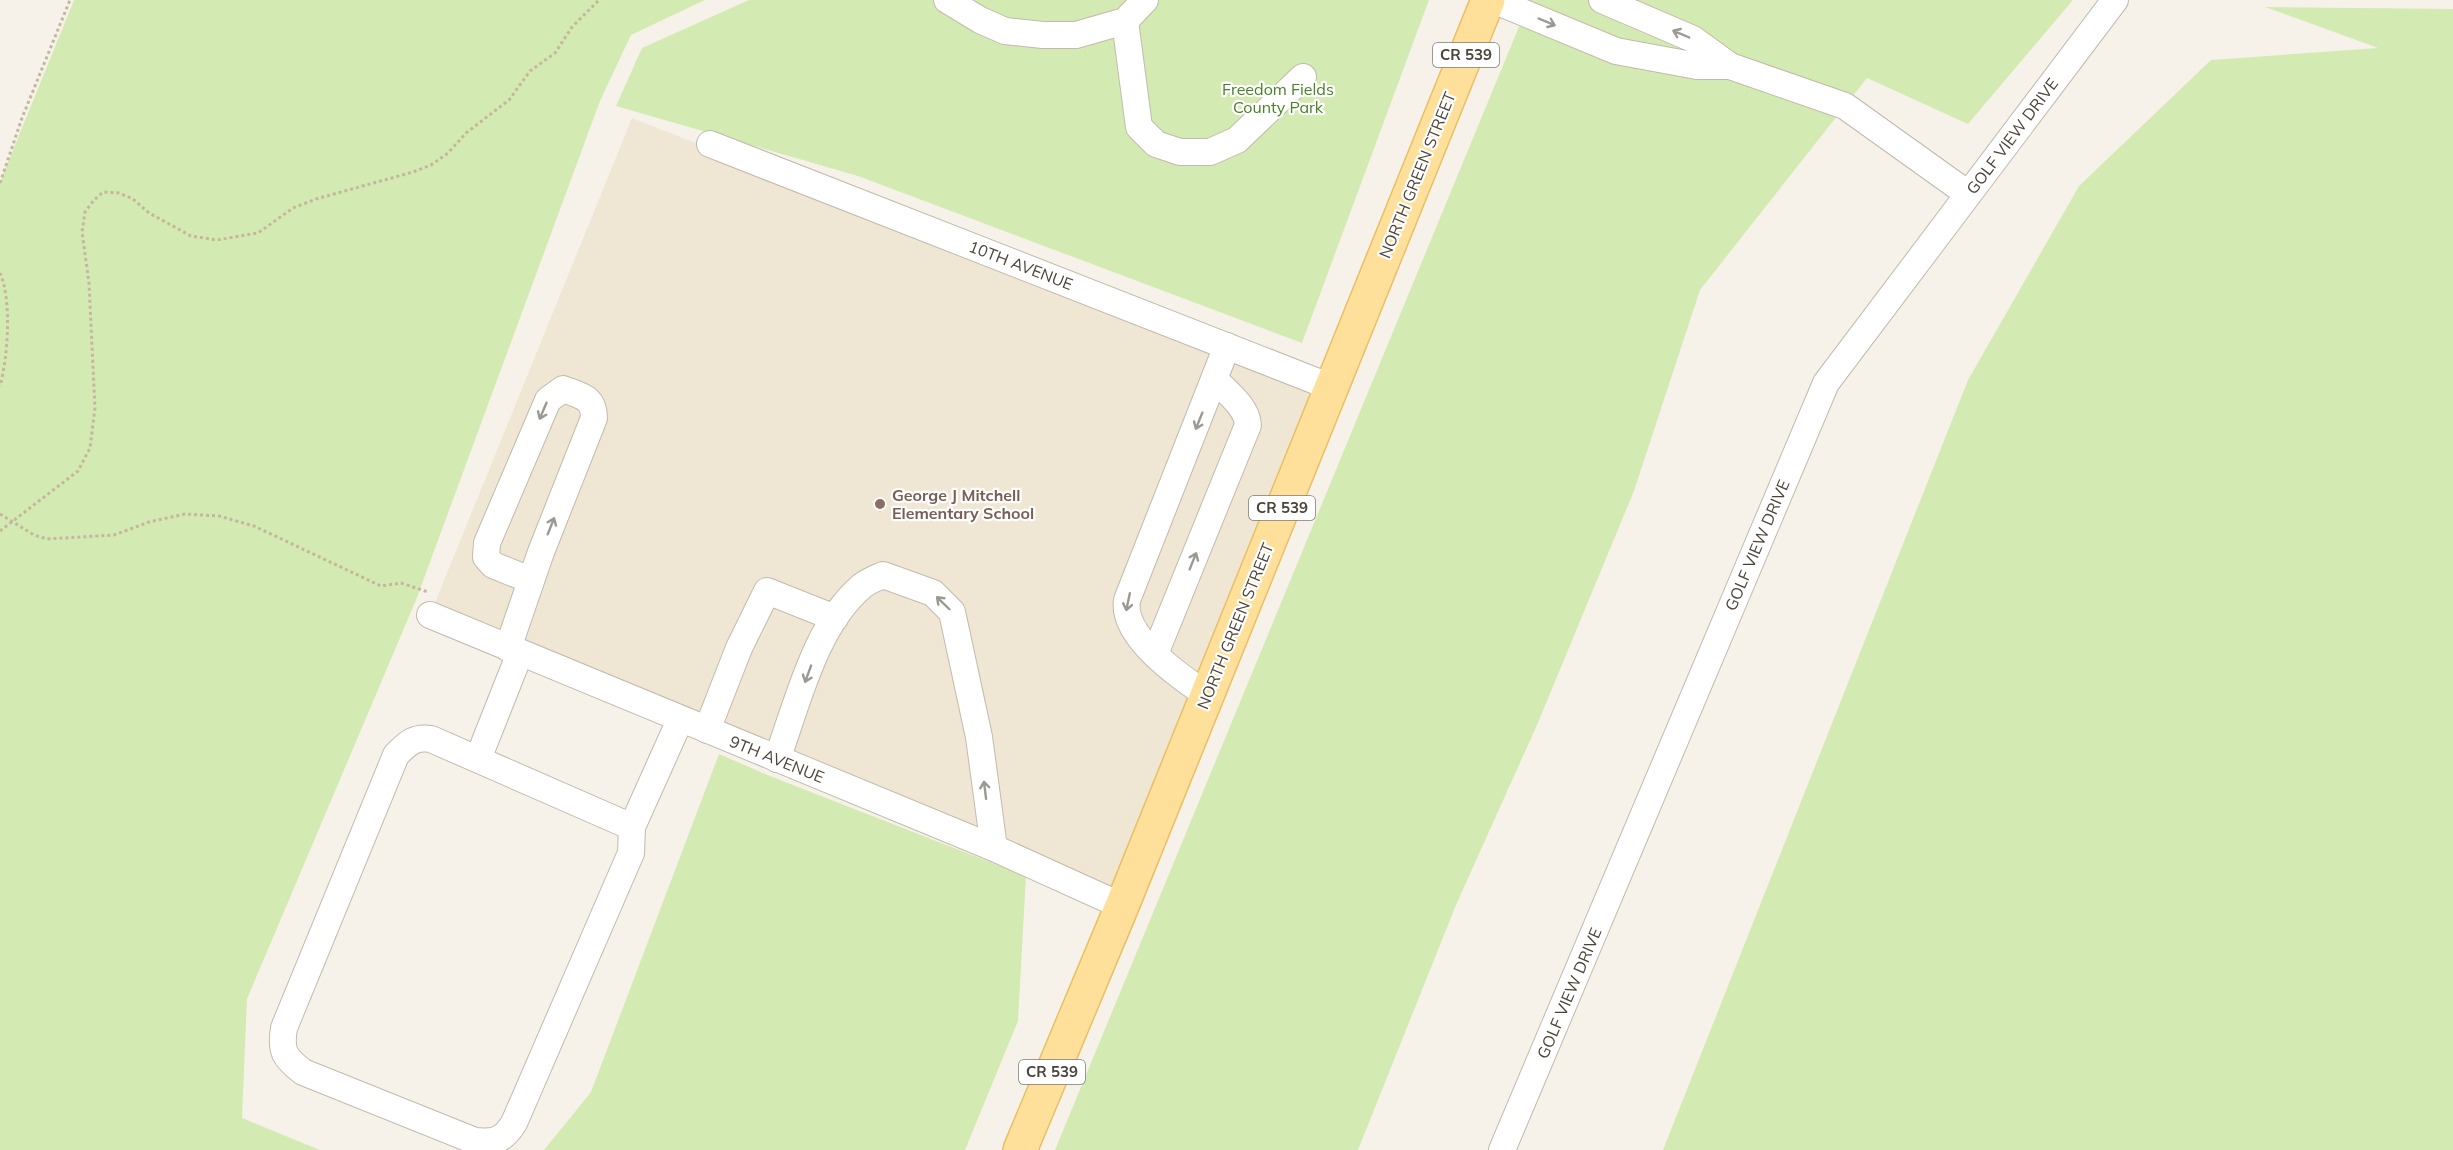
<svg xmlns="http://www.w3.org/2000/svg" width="2453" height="1150" font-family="Mulish,sans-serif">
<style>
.education{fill:#efe7d4}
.green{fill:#d3ebb2}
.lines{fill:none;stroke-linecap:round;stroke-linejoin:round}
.minor-casing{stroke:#c2baac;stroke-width:28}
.major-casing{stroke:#eabf64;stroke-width:36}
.path{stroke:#c5b69d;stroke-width:3;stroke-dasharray:3 3;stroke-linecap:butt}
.minor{stroke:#fff;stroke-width:26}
.major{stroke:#ffe09a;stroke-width:33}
.oneway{stroke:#9c9892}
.education-dot{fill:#8d6e63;stroke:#fff;stroke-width:2}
.labels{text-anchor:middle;stroke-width:4.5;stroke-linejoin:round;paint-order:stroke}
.shield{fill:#fff;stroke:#817b74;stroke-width:1.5}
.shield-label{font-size:15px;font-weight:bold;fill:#4b4338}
.park-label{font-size:16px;fill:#4a8127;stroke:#fff}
.street-label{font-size:16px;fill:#4b4338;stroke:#fff}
.education-label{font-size:16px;font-weight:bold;fill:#785e54;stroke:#fff;text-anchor:start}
</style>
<rect width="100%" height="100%" fill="#f6f2ea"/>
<polygon class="education" points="632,118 1329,392 1122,906 430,615"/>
<g class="green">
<polygon points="74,0 705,0 631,35 600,101 416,600 247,999 242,1118 320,1150 0,1150 0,182"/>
<polygon points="749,0 1429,0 1302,343 858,176 616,106 642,48"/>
<polygon points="1530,0 2073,0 1968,124 1867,78 1700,290 1634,491 1537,725 1456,905 1358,1150 1055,1150"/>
<polygon points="2265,7 2453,9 2453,1150 1663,1150 1968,380 2079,186 2211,60 2378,48"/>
<polygon points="719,754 770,776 1026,876 1018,1021 965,1150 544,1150 591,1092"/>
</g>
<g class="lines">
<g class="minor-casing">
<g id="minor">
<polyline points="947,0 980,20 1005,31 1043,35 1076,35 1125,21 1145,0"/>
<polyline points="1493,0 1616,51 1697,66 1730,66"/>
<polyline points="1602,0 1693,39 1730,66 1845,106 1968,194"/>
<polyline points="1125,21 1139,127 1156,144 1180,152 1210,152 1237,140 1303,77"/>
<polyline points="710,144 1331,387"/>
<polyline points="430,615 994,848 1122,906"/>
<path d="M508,648L541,552L594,418C594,397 581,396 563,389L548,400L487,543L486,557L493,565L530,580"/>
<path d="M1155,654L1248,425C1247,407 1227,392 1215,380"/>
<path d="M1207,695C1180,677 1121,636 1127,600L1227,346"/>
<polyline points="707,730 739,648 767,591 835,618"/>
<polyline points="478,759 520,653"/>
<path d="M777,759C798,702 815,626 862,586C868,581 876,578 883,575L933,593L952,612L979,737L994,848"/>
<path d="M632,827L431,739C414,736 407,744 396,755L284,1028C280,1052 285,1058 303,1072L475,1141C496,1143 503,1140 514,1123L631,853L632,827L680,720"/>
<polyline points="1502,1150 1826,383 2115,0"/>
</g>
</g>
<g class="major-casing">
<polyline id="major" points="1020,1150 1122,906 1488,0"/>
</g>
<g class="path">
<polyline points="0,183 22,118 70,0"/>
<path d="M0,273C12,300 8,357 0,386"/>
<polyline points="0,514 34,535 47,539 114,535 149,522 185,514 219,516 254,526 381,586 401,583 428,592"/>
<polyline points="0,531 78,471 90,448 95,408 89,283 82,232 85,212 94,200 103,192 119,193 133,199 149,213 191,236 217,240 258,233 293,208 316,199 413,172 431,165 448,153 466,133 509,100 530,71 555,53 572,27 599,0"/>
</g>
<use href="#minor" class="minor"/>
<use href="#major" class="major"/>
</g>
<defs><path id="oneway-shaft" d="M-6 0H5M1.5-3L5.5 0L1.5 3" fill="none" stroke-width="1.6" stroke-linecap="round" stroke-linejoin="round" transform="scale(1.5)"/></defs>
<g class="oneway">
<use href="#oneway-shaft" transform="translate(1547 22) rotate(23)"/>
<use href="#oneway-shaft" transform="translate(1681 34) rotate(-157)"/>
<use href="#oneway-shaft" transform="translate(543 411) rotate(113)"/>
<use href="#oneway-shaft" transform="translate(1199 421) rotate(112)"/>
<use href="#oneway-shaft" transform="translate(551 526) rotate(-68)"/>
<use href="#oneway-shaft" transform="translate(1193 561) rotate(-68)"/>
<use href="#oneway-shaft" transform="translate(1128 602) rotate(102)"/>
<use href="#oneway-shaft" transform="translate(943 603) rotate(-136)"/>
<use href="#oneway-shaft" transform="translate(808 674) rotate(110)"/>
<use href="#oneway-shaft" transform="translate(985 790) rotate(-97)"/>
</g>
<circle class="education-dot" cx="880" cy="504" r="6"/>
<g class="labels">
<g class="shield">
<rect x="1433" y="43" width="66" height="24" rx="4.5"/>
<rect x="1249" y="496" width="66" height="24" rx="4.5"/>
<rect x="1019" y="1060" width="66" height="24" rx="4.5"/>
</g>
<g class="shield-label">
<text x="1466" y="60">CR 539</text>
<text x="1282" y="513">CR 539</text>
<text x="1052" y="1077">CR 539</text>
</g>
<g class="park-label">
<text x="1278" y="95">Freedom Fields<tspan x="1278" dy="18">County Park</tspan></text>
</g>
<g class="street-label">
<text transform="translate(2012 136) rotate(-53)" y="6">GOLF VIEW DRIVE</text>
<text transform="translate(1417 175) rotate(-68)" y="6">NORTH GREEN STREET</text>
<text transform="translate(1021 265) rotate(21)" y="6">10TH AVENUE</text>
<text transform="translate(1757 545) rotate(-67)" y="6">GOLF VIEW DRIVE</text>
<text transform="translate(1235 626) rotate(-68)" y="6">NORTH GREEN STREET</text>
<text transform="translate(777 759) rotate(22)" y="6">9TH AVENUE</text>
<text transform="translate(1569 993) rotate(-67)" y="6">GOLF VIEW DRIVE</text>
</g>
<g class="education-label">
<text x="892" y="501">George J Mitchell<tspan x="892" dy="18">Elementary School</tspan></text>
</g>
</g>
</svg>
